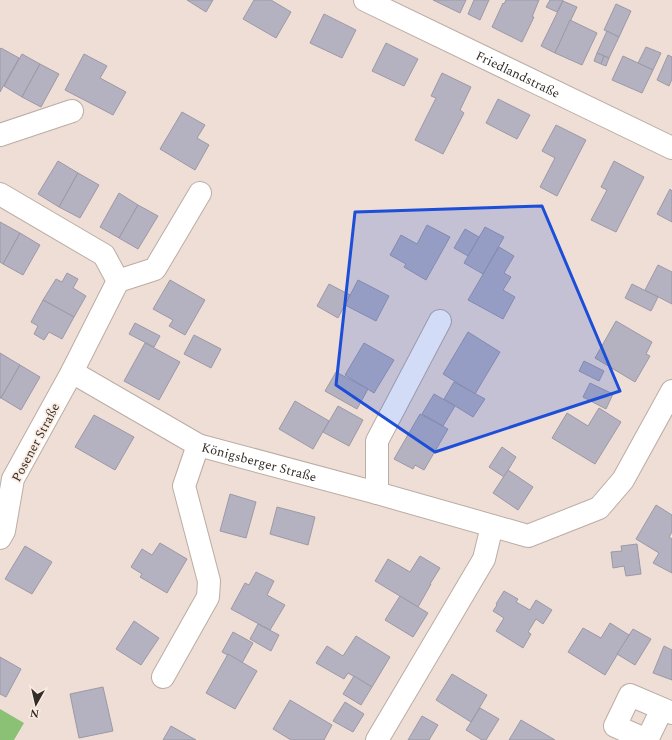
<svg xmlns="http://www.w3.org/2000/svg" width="672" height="740" font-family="Spectral,serif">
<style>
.green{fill:#8bc174}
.building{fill:#b4b1c0;stroke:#9c99a7}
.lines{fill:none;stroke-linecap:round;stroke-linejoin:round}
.street-casing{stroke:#bbada4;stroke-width:24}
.street{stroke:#fff;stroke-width:22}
.marked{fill:#1d4ed8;fill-opacity:0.2;stroke:#1d4ed8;stroke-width:3;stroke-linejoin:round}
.labels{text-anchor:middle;stroke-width:3.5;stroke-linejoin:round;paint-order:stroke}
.street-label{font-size:13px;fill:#332d2a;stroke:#fbece2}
</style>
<rect width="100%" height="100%" fill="#eeded5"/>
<polygon class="green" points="0,709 24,723 14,740 0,740"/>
<g class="building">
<polygon points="187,0 213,0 206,12"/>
<polygon points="254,0 271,0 291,12 276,38 243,19"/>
<polygon points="433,0 466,0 460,13"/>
<polygon points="474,0 489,0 480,20 468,14"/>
<polygon points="506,0 539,0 532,17 534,17 522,42 492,27 503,3 504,4"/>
<polygon points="550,0 563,0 557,12 546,7"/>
<polygon points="563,1 577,7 555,53 541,46"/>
<polygon points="616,4 631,11 619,37 604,30"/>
<polygon points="324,14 356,30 342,58 310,43"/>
<polygon points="570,20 597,33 582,65 555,53"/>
<polygon points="607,31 619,37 609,58 597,53"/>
<polygon points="386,43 418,59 404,86 372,71"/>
<polygon points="646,47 661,53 653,70 638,63"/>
<polygon points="1,48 19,58 0,92 0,49"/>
<polygon points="597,53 604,56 601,64 594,61"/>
<polygon points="22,54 40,64 22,97 4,86"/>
<polygon points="84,54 107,66 100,78 126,92 113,115 65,90"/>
<polygon points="668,55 672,57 672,79 669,86 657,80"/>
<polygon points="604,56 609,58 606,66 601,64"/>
<polygon points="623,56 653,70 642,93 612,80"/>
<polygon points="40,64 59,74 41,107 22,97"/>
<polygon points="442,73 471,87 460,110 464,113 443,154 415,140 436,98 431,96"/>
<polygon points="498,99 530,115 517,139 486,123"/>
<polygon points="182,112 205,125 197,138 209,145 195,170 160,149"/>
<polygon points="556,125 586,140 557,196 540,187 555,158 542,151"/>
<polygon points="58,161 78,173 59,207 38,194"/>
<polygon points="614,161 644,177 616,232 591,220 607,190 601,187"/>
<polygon points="78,173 99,185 80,218 59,207"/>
<polygon points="670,189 672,191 672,222 657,214"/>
<polygon points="119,193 138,205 119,238 100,227"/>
<polygon points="138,205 158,216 138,249 119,238"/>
<polygon points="0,222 20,233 3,264 0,262"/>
<polygon points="427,225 450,237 426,280 404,267 406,264 390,255 401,235 417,244"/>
<polygon points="485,227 504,237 483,274 464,263"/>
<polygon points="465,229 479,237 468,256 454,248"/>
<polygon points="20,233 40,245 23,275 3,264"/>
<polygon points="499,247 514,256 504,273 511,277 503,290 515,297 503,319 468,300"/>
<polygon points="658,265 672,272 672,304 645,290"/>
<polygon points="67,273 78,279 73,288 86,296 74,317 43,300 56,279 62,282"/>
<polygon points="170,280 205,300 185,335 169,326 173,320 153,309"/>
<polygon points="358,280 389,296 376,321 345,305"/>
<polygon points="329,284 350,295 338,318 317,306"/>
<polygon points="632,284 658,297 651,311 625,298"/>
<polygon points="43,300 74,317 62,339 49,332 44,340 34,334 38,326 31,322"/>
<polygon points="616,321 652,342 646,354 650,356 635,382 595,358"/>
<polygon points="135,323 160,336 154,347 129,334"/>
<polygon points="468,332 500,352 475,394 443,374"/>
<polygon points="194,335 221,349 211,368 184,354"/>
<polygon points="145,343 180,362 159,400 124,381"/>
<polygon points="364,343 394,360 374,393 345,375"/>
<polygon points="0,353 20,365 1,398 0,398"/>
<polygon points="584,361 604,371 599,381 579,371"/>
<polygon points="20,365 40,377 21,410 1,398"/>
<polygon points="336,372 368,389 357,409 325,391"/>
<polygon points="454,382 485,399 473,417 444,399"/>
<polygon points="590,383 613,394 606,409 583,397"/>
<polygon points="434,394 455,406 443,426 422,414"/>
<polygon points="295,401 329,421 313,449 279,429"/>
<polygon points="338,406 363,420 349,446 323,432"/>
<polygon points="599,408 621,422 595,464 552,438 567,413 588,426"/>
<polygon points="420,414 448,429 424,470 415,465 413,469 394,459"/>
<polygon points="94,415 134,437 115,470 75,447"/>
<polygon points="502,447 516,457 504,477 489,467"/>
<polygon points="508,470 533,487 518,510 493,493"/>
<polygon points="230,494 256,502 246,538 220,531"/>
<polygon points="656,505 672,515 672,532 669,537 672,539 672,573 653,563 659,553 636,539"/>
<polygon points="277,507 315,517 308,545 270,534"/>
<polygon points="160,543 187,559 167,593 140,577 142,574 131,567 142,549 152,555"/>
<polygon points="637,544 641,574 626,576 624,566 613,568 611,552 622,551 621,546"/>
<polygon points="25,546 52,562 32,594 5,579"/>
<polygon points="420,556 440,568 430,584 431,584 418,607 375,581 388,559 410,572"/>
<polygon points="256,572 274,581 267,595 285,605 270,630 231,609 245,583 249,585"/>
<polygon points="504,591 518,599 516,602 530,610 536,600 552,610 543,624 536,619 528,632 531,634 523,648 496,631 504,618 493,611 497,605 496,604"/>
<polygon points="400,596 428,613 413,637 385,620"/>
<polygon points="134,621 159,638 141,665 116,649"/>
<polygon points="610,623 629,635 605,675 568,652 583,628 601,638"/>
<polygon points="258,624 279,635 271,651 250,639"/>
<polygon points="633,629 651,639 635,665 617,654"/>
<polygon points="233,632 253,643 242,663 222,652"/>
<polygon points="356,636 390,657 372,687 348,673 344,679 316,663 327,646 343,656"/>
<polygon points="664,646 672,650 672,680 653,673"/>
<polygon points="228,654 257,671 235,709 206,693"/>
<polygon points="0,657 21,669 6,697 0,694"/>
<polygon points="452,674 487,695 471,722 436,700"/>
<polygon points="354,676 372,687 361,705 343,694"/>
<polygon points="103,687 113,731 79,738 70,694"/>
<polygon points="290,700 332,725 324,740 291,740 273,729"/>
<polygon points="345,702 364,714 353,732 333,721"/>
<polygon points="480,708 499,719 486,740 482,740 466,730"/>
<polygon points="422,716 438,725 429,740 408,740"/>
<polygon points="521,720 555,740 509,740"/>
<polygon points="171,726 196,740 163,740"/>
</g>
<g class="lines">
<g class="street-casing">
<g id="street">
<path id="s1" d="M365,0L672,148"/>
<polyline points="0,135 72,111"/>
<polyline points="0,194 104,255 118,281 72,372 13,479 4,531 0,538"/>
<polyline points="118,281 155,269 200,193"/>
<path id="s2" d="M72,372L198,445L377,493L528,536L599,508L623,480L672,391"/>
<polyline points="377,493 377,441 440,321"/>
<polyline points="163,677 208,597 209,581 184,486 198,445"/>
<polyline points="662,709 647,740 615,726 630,695 672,713"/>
<polyline points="377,740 484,559 492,526"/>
</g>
</g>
<use href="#street" class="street"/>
</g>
<path class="marked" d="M542,206L620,391L435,452L336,385L355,212Z"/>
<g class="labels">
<g class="street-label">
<text dy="5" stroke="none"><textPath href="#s1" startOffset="170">Friedlandstraße</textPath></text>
<text transform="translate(35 442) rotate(-62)" y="5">Posener Straße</text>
<text dy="5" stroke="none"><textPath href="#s2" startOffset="209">Königsberger Straße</textPath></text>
</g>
</g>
<g transform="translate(36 704) rotate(188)" stroke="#fbece2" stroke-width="3" paint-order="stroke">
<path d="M0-3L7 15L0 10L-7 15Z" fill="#332d2a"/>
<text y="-6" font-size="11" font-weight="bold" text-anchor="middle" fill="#332d2a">N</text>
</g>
</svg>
